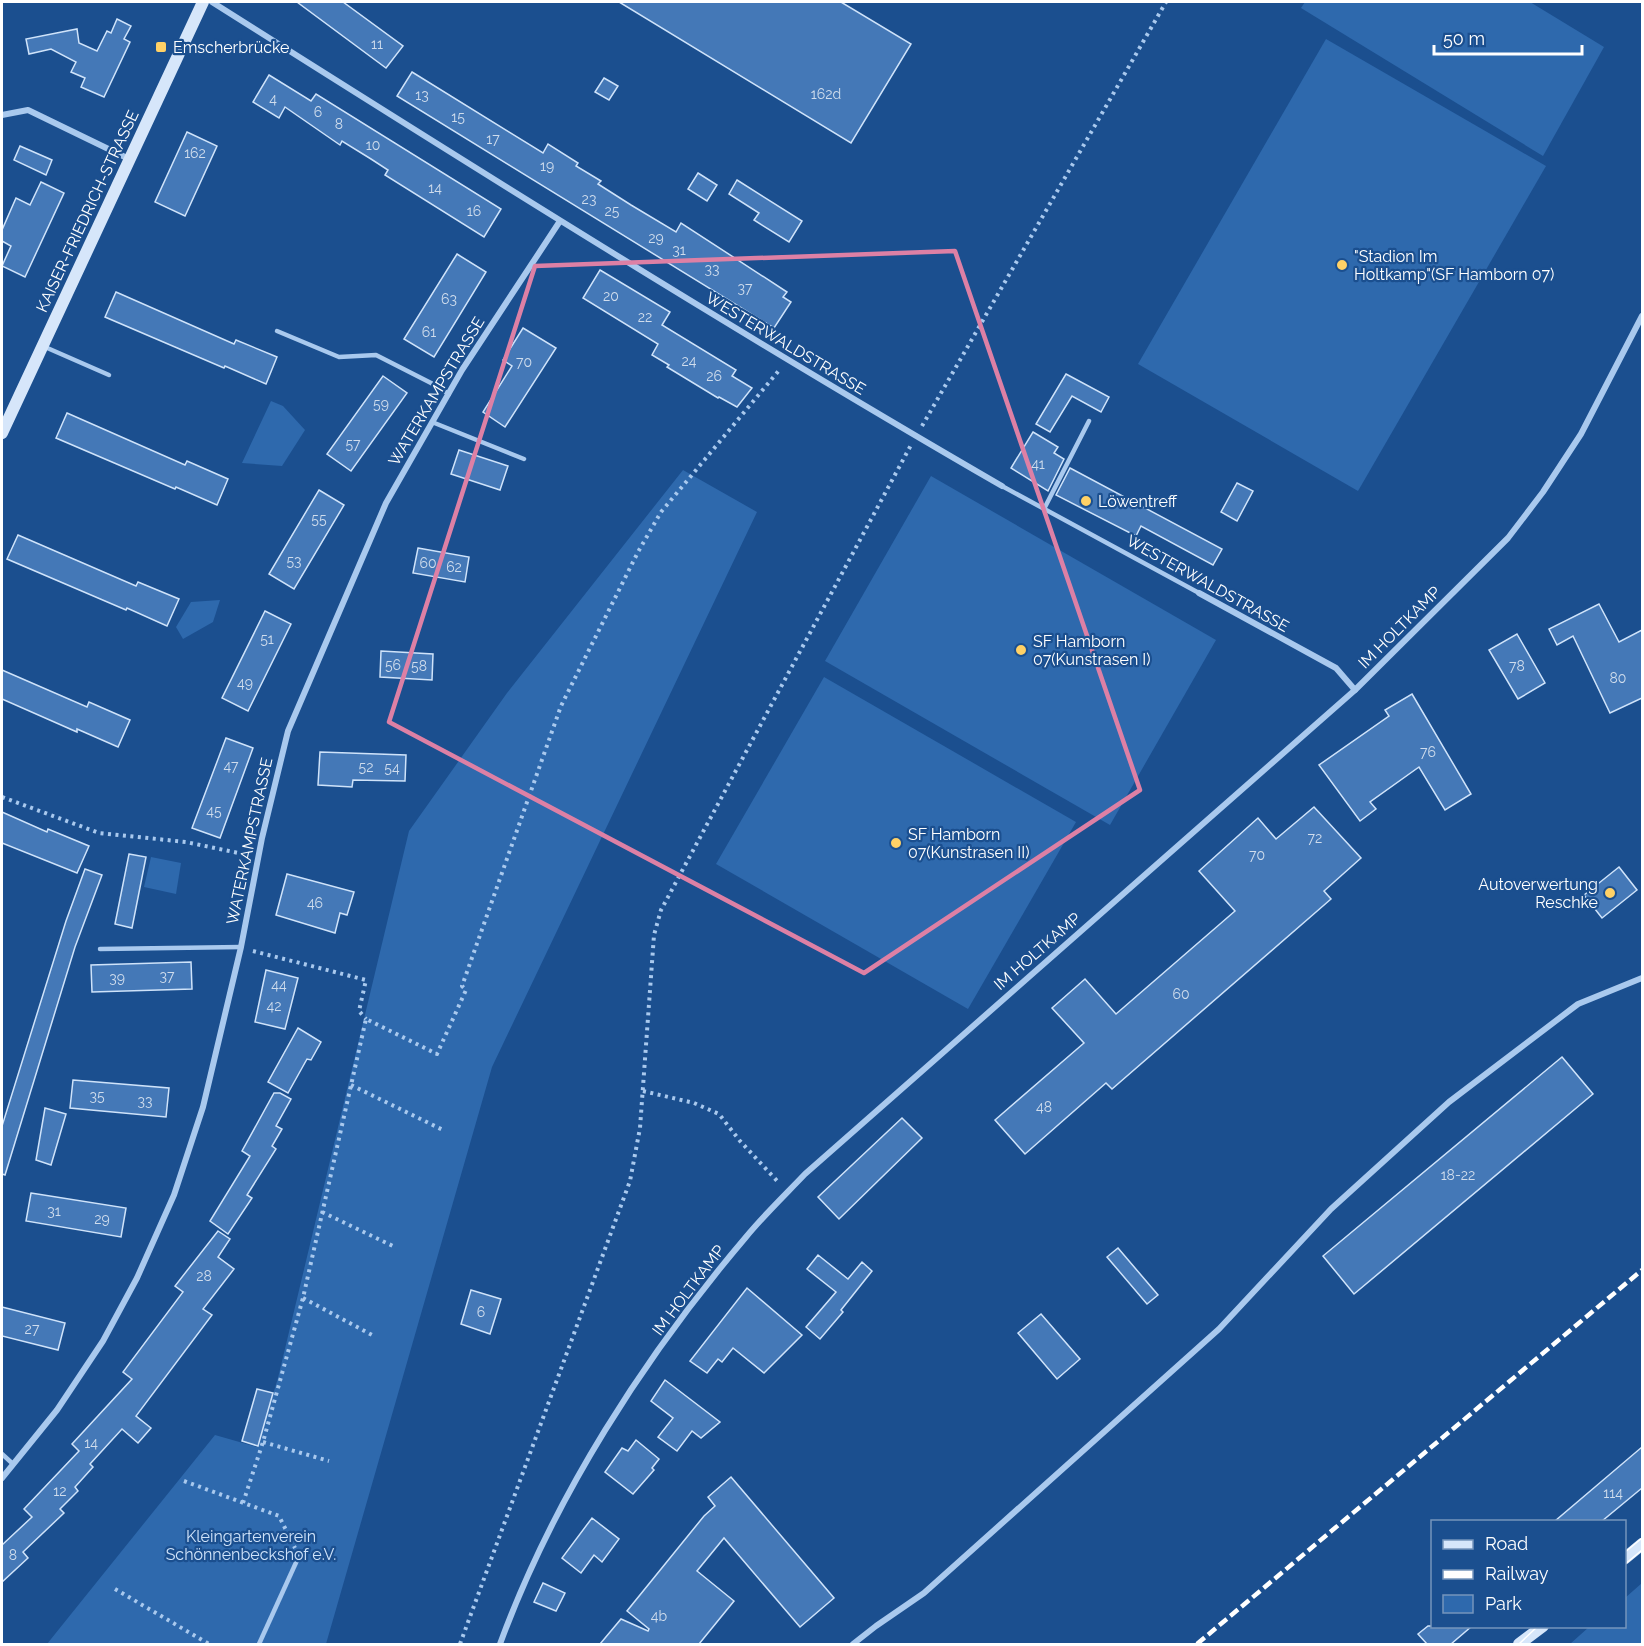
<svg xmlns="http://www.w3.org/2000/svg" width="1644" height="1646" font-family="Raleway,sans-serif">
<style>
.green{fill:#2e69ad}
.building{fill:#4478b7;stroke:#cfe3fa;stroke-width:1.5}
.lines{fill:none;stroke-linecap:round;stroke-linejoin:round}
.path{stroke:#a9c9ee;stroke-width:4;stroke-dasharray:3 4.5;stroke-linecap:butt}
.lane{stroke:#a9c9ee;stroke-width:4.5}
.street{stroke:#a9c9ee;stroke-width:6}
.secondary{stroke:#d6e6fa;stroke-width:12}
.tram{stroke:#fff;stroke-width:1.5}
.rail{stroke:#fff;stroke-width:4.5;stroke-dasharray:10 4.5;stroke-linecap:butt}
.marked{fill:none;stroke:#dd80a5;stroke-width:4.5;stroke-linejoin:round}
.poi-dot{fill:#ffd166;stroke:#1b4f8f;stroke-width:2}
.labels{text-anchor:middle;stroke-width:4.5;stroke-linejoin:round;paint-order:stroke}
.number-label{font-size:14px;fill:#d0dded}
.poi-label{font-size:16px;fill:#fff;stroke:#1b4f8f;text-anchor:start}
.street-label{font-size:16px;fill:#fff;stroke:#1b4f8f}
.park-label{font-size:16px;fill:#cfe3fa;stroke:#1b4f8f}
</style>
<rect width="100%" height="100%" fill="#1b4f8f"/>
<g class="green">
<polygon points="1305,2 1530,2 1604,47 1543,156 1301,8"/>
<polygon points="1326,39 1546,166 1358,491 1138,364"/>
<polygon points="271,401 283,406 305,430 282,466 242,463"/>
<polygon points="683,470 757,512 492,1067 326,1644 47,1644 215,1435 257,1447 278,1378 409,831 507,693"/>
<polygon points="931,476 1216,640 1110,825 825,661"/>
<polygon points="220,600 213,622 183,639 176,627 191,602"/>
<polygon points="824,677 1076,822 968,1009 716,864"/>
<polygon points="151,857 181,863 176,894 144,887"/>
<polygon points="1642,1583 1642,1644 1570,1644 1589,1627 1624,1626 1625,1598"/>
</g>
<g class="building">
<polygon points="297,2 343,2 403,46 386,68"/>
<polygon points="619,2 841,2 911,44 851,143"/>
<polygon points="117,19 131,26 124,39 130,42 104,97 81,87 85,78 71,72 76,62 51,49 29,54 26,39 77,29 79,43 97,51 107,31 111,33"/>
<polygon points="412,72 543,153 548,144 578,163 576,166 601,181 598,184 631,205 676,232 681,223 787,292 783,297 791,302 774,328 397,96"/>
<polygon points="269,75 311,101 316,94 501,209 484,237 385,175 388,170 371,159 342,141 340,145 285,107 279,118 253,102"/>
<polygon points="604,78 618,86 609,100 595,92"/>
<polygon points="187,132 217,146 185,216 155,202"/>
<polygon points="20,146 52,160 46,175 14,160"/>
<polygon points="698,173 717,185 707,201 688,189"/>
<polygon points="737,180 802,221 789,242 754,220 759,213 729,194"/>
<polygon points="41,182 64,193 25,277 2,266 11,246 2,241 2,230 16,198 30,205"/>
<polygon points="457,254 486,272 434,357 404,339"/>
<polygon points="600,270 670,312 662,325 736,370 732,376 752,388 737,407 719,397 718,398 667,367 669,365 652,355 658,344 583,298"/>
<polygon points="116,292 234,344 236,340 277,357 266,384 225,366 224,368 105,317"/>
<polygon points="523,328 556,348 505,427 483,412 512,366 503,360"/>
<polygon points="1066,374 1109,397 1101,412 1072,396 1050,432 1036,424"/>
<polygon points="383,376 407,393 351,471 327,454"/>
<polygon points="67,413 185,465 187,461 228,479 217,505 176,487 175,489 56,438"/>
<polygon points="1033,432 1058,447 1054,453 1064,459 1048,491 1011,468"/>
<polygon points="459,450 508,466 500,490 451,474"/>
<polygon points="1070,468 1222,549 1213,565 1141,526 1136,536 1056,495"/>
<polygon points="1237,483 1253,491 1237,521 1221,512"/>
<polygon points="319,490 344,505 294,589 269,574"/>
<polygon points="18,535 136,586 138,582 179,599 167,626 127,608 126,610 7,559"/>
<polygon points="418,548 469,557 465,582 413,573"/>
<polygon points="1599,604 1619,642 1642,630 1642,698 1610,713 1573,636 1557,645 1549,629"/>
<polygon points="265,611 291,624 248,711 222,698"/>
<polygon points="1517,634 1545,683 1518,699 1489,650"/>
<polygon points="381,651 433,654 432,680 380,677"/>
<polygon points="2,670 87,707 89,702 130,720 118,747 77,729 77,732 2,699"/>
<polygon points="1412,694 1471,794 1445,810 1419,767 1370,802 1376,809 1360,821 1319,765 1389,716 1385,710"/>
<polygon points="226,738 253,748 220,838 192,828"/>
<polygon points="320,752 406,755 405,781 353,780 352,787 318,785"/>
<polygon points="1314,807 1361,858 1324,891 1331,899 1112,1089 1106,1083 1025,1154 995,1120 1084,1043 1052,1008 1085,979 1116,1014 1235,911 1199,871 1258,818 1276,839"/>
<polygon points="2,812 47,832 48,829 89,846 77,873 2,843"/>
<polygon points="129,854 146,857 132,928 115,924"/>
<polygon points="1619,867 1637,890 1602,918 1584,895"/>
<polygon points="85,869 102,875 75,947 5,1175 2,1174 2,1126 66,921"/>
<polygon points="287,874 354,892 347,915 340,913 335,933 276,915"/>
<polygon points="191,962 192,989 92,992 91,965"/>
<polygon points="266,970 298,978 285,1029 255,1022"/>
<polygon points="298,1028 321,1042 311,1060 307,1059 288,1093 268,1082"/>
<polygon points="1562,1057 1593,1094 1354,1294 1323,1256"/>
<polygon points="73,1080 169,1088 166,1117 70,1108"/>
<polygon points="274,1093 280,1093 291,1099 276,1126 282,1129 272,1146 276,1149 247,1195 252,1198 228,1234 210,1221 250,1156 242,1151"/>
<polygon points="45,1108 66,1114 51,1165 36,1160"/>
<polygon points="902,1118 922,1138 839,1219 818,1197"/>
<polygon points="31,1193 126,1208 121,1237 26,1221"/>
<polygon points="218,1231 230,1239 218,1257 234,1269 203,1309 212,1315 136,1416 151,1428 138,1443 122,1429 90,1464 93,1467 75,1487 78,1491 60,1509 64,1513 23,1552 28,1558 2,1582 2,1545 32,1517 24,1509 79,1451 72,1444 132,1379 123,1372 183,1292 175,1286"/>
<polygon points="1118,1248 1158,1295 1147,1304 1107,1257"/>
<polygon points="818,1255 848,1279 862,1262 872,1271 841,1310 843,1312 820,1339 806,1327 836,1292 807,1269"/>
<polygon points="747,1288 802,1335 764,1373 733,1348 722,1362 718,1359 707,1373 690,1361"/>
<polygon points="471,1290 501,1299 490,1334 461,1324"/>
<polygon points="2,1307 65,1323 58,1350 2,1336"/>
<polygon points="1041,1314 1080,1359 1057,1379 1018,1333"/>
<polygon points="665,1380 720,1422 701,1438 692,1431 677,1451 658,1437 673,1418 651,1401"/>
<polygon points="257,1389 273,1393 258,1446 242,1441"/>
<polygon points="636,1440 659,1459 652,1468 654,1470 633,1494 605,1472 622,1448 628,1451"/>
<polygon points="1642,1447 1642,1488 1602,1521 1555,1521"/>
<polygon points="731,1477 834,1598 800,1627 724,1538 697,1571 734,1601 699,1644 600,1644 621,1619 648,1631 649,1629 627,1611 704,1516 715,1506 708,1497"/>
<polygon points="592,1518 619,1539 602,1562 594,1555 581,1573 562,1558"/>
<polygon points="543,1583 565,1593 556,1611 534,1602"/>
<polygon points="1428,1626 1472,1626 1451,1644 1427,1644 1418,1634"/>
</g>
<g class="lines">
<g class="path">
<polyline points="922,426 1166,2"/>
<polyline points="2,797 99,833 186,842 248,855"/>
<polyline points="253,951 366,980 359,1011 366,1019"/>
<polyline points="351,1085 443,1130"/>
<polyline points="643,1091 694,1103 719,1114 740,1141 779,1183"/>
<polyline points="322,1212 395,1247"/>
<polyline points="303,1298 372,1335"/>
<polyline points="263,1442 329,1461"/>
<polyline points="184,1481 279,1516 295,1548"/>
<polyline points="243,1503 263,1442 303,1298 366,1019 437,1054 466,990 462,986 561,706 638,552 661,512 781,368"/>
<polyline points="115,1589 209,1644"/>
<polyline points="460,1644 630,1181 640,1128 654,935 661,910 911,445"/>
</g>
<g class="lane">
<polyline points="277,331 339,357 376,355 431,383 449,394"/>
<polyline points="45,347 109,375"/>
<polyline points="432,422 524,459"/>
<polyline points="1002,486 1199,593"/>
<polyline points="1044,509 1089,421"/>
<polyline points="100,949 241,947"/>
<polyline points="2,1454 13,1464"/>
<polyline points="259,1644 299,1556"/>
</g>
<g class="street">
<path d="M212,2C473,167 734,331 1002,486"/>
<polyline points="2,115 28,110 129,159"/>
<polyline points="1199,593 1336,668 1355,690"/>
<polyline points="2,1478 57,1410 103,1341 137,1278 174,1195 203,1107 241,947 262,838 288,731 386,503 462,370 560,221"/>
<path d="M500,1644C554,1497 644,1357 746,1237C764,1215 785,1195 805,1174L1355,690L1508,538L1543,492L1581,434L1642,316"/>
<polyline points="853,1644 876,1626 924,1593 1219,1329 1331,1209 1449,1102 1578,1004 1642,978"/>
</g>
<g class="secondary">
<polyline points="2,433 203,2"/>
<polyline points="1624,1559 1642,1544"/>
<polyline points="1519,1644 1543,1626"/>
</g>
<g class="tram">
<polyline points="1624,1553 1642,1538"/>
<polyline points="1624,1565 1642,1550"/>
<polyline points="1519,1644 1538,1626"/>
</g>
<polyline class="rail" points="1197,1644 1642,1270"/>
</g>
<path class="marked" d="M955,251L1140,790L864,973L389,722L535,266Z"/>
<g class="poi-dot">
<rect x="155" y="41" width="12" height="12" rx="3"/>
<circle cx="1342" cy="265" r="6"/>
<circle cx="1086" cy="501" r="6"/>
<circle cx="1021" cy="650" r="6"/>
<circle cx="896" cy="843" r="6"/>
<circle cx="1610" cy="893" r="6"/>
</g>
<g class="labels">
<g class="number-label">
<text x="377" y="49">11</text>
<text x="826" y="99">162d</text>
<text x="422" y="100">13</text>
<text x="273" y="104">4</text>
<text x="318" y="117">6</text>
<text x="458" y="122">15</text>
<text x="339" y="129">8</text>
<text x="493" y="144">17</text>
<text x="373" y="150">10</text>
<text x="195" y="158">162</text>
<text x="547" y="171">19</text>
<text x="435" y="193">14</text>
<text x="589" y="204">23</text>
<text x="474" y="216">16</text>
<text x="612" y="216">25</text>
<text x="656" y="243">29</text>
<text x="679" y="255">31</text>
<text x="712" y="274">33</text>
<text x="745" y="293">37</text>
<text x="611" y="301">20</text>
<text x="449" y="304">63</text>
<text x="645" y="322">22</text>
<text x="429" y="337">61</text>
<text x="689" y="366">24</text>
<text x="524" y="367">70</text>
<text x="714" y="381">26</text>
<text x="381" y="409">59</text>
<text x="353" y="449">57</text>
<text x="1038" y="469">41</text>
<text x="319" y="524">55</text>
<text x="294" y="566">53</text>
<text x="428" y="568">60</text>
<text x="454" y="572">62</text>
<text x="267" y="644">51</text>
<text x="393" y="670">56</text>
<text x="419" y="671">58</text>
<text x="1517" y="671">78</text>
<text x="1618" y="683">80</text>
<text x="245" y="688">49</text>
<text x="1428" y="757">76</text>
<text x="231" y="771">47</text>
<text x="366" y="772">52</text>
<text x="392" y="773">54</text>
<text x="214" y="816">45</text>
<text x="1315" y="843">72</text>
<text x="1257" y="860">70</text>
<text x="315" y="908">46</text>
<text x="167" y="981">37</text>
<text x="117" y="983">39</text>
<text x="279" y="990">44</text>
<text x="1181" y="999">60</text>
<text x="274" y="1011">42</text>
<text x="97" y="1101">35</text>
<text x="145" y="1106">33</text>
<text x="1044" y="1112">48</text>
<text x="1458" y="1180">18-22</text>
<text x="54" y="1216">31</text>
<text x="102" y="1224">29</text>
<text x="204" y="1281">28</text>
<text x="481" y="1317">6</text>
<text x="32" y="1334">27</text>
<text x="91" y="1448">14</text>
<text x="60" y="1496">12</text>
<text x="1613" y="1498">114</text>
<text x="13" y="1560">8</text>
<text x="659" y="1621">4b</text>
</g>
<g class="poi-label">
<text x="173" y="53">Emscherbrücke</text>
<text x="1354" y="262">"Stadion Im<tspan x="1354" dy="18">Holtkamp"(SF Hamborn 07)</tspan></text>
<text x="1098" y="507">Löwentreff</text>
<text x="1033" y="647">SF Hamborn<tspan x="1033" dy="18">07(Kunstrasen I)</tspan></text>
<text x="908" y="840">SF Hamborn<tspan x="908" dy="18">07(Kunstrasen II)</tspan></text>
<text x="1598" y="890" text-anchor="end">Autoverwertung<tspan x="1598" dy="18">Reschke</tspan></text>
</g>
<g class="street-label">
<text transform="translate(87 211) rotate(-65)" y="6">KAISER-FRIEDRICH-STRASSE</text>
<text transform="translate(786 343) rotate(31)" y="6">WESTERWALDSTRASSE</text>
<text transform="translate(436 391) rotate(-59)" y="6">WATERKAMPSTRASSE</text>
<text transform="translate(1208 583) rotate(29)" y="6">WESTERWALDSTRASSE</text>
<text transform="translate(1399 627) rotate(-45)" y="6">IM HOLTKAMP</text>
<text transform="translate(249 841) rotate(-78)" y="6">WATERKAMPSTRASSE</text>
<text transform="translate(1037 951) rotate(-41)" y="6">IM HOLTKAMP</text>
<text transform="translate(688 1290) rotate(-53)" y="6">IM HOLTKAMP</text>
</g>
<g class="park-label">
<text x="251" y="1542">Kleingartenverein<tspan x="251" dy="18">Schönnenbeckshof e.V.</tspan></text>
</g>
</g>
<rect width="1644" height="1646" fill="none" stroke="#ffffff" stroke-width="6"/>
<rect x="1431" y="1520" width="195" height="108" fill="#1b4f8f" stroke="#7695bc" stroke-width="1.5"/>
<rect x="1443" y="1540" width="30" height="9" fill="#d6e6fa" stroke="#7695bc" stroke-width="1.5"/>
<text x="1485" y="1550" font-size="18" fill="#ffffff">Road</text>
<rect x="1443" y="1570" width="30" height="9" fill="#ffffff" stroke="#7695bc" stroke-width="1.5"/>
<text x="1485" y="1580" font-size="18" fill="#ffffff">Railway</text>
<rect x="1443" y="1595" width="30" height="18" fill="#2e69ad" stroke="#7695bc" stroke-width="1.5"/>
<text x="1485" y="1610" font-size="18" fill="#ffffff">Park</text>
<path d="M1434 45v9h148v-9" fill="none" stroke="#ffffff" stroke-width="3"/>
<text x="1443" y="45" font-size="18" fill="#ffffff" stroke="#1b4f8f" stroke-width="4.5" paint-order="stroke">50 m</text>
</svg>
